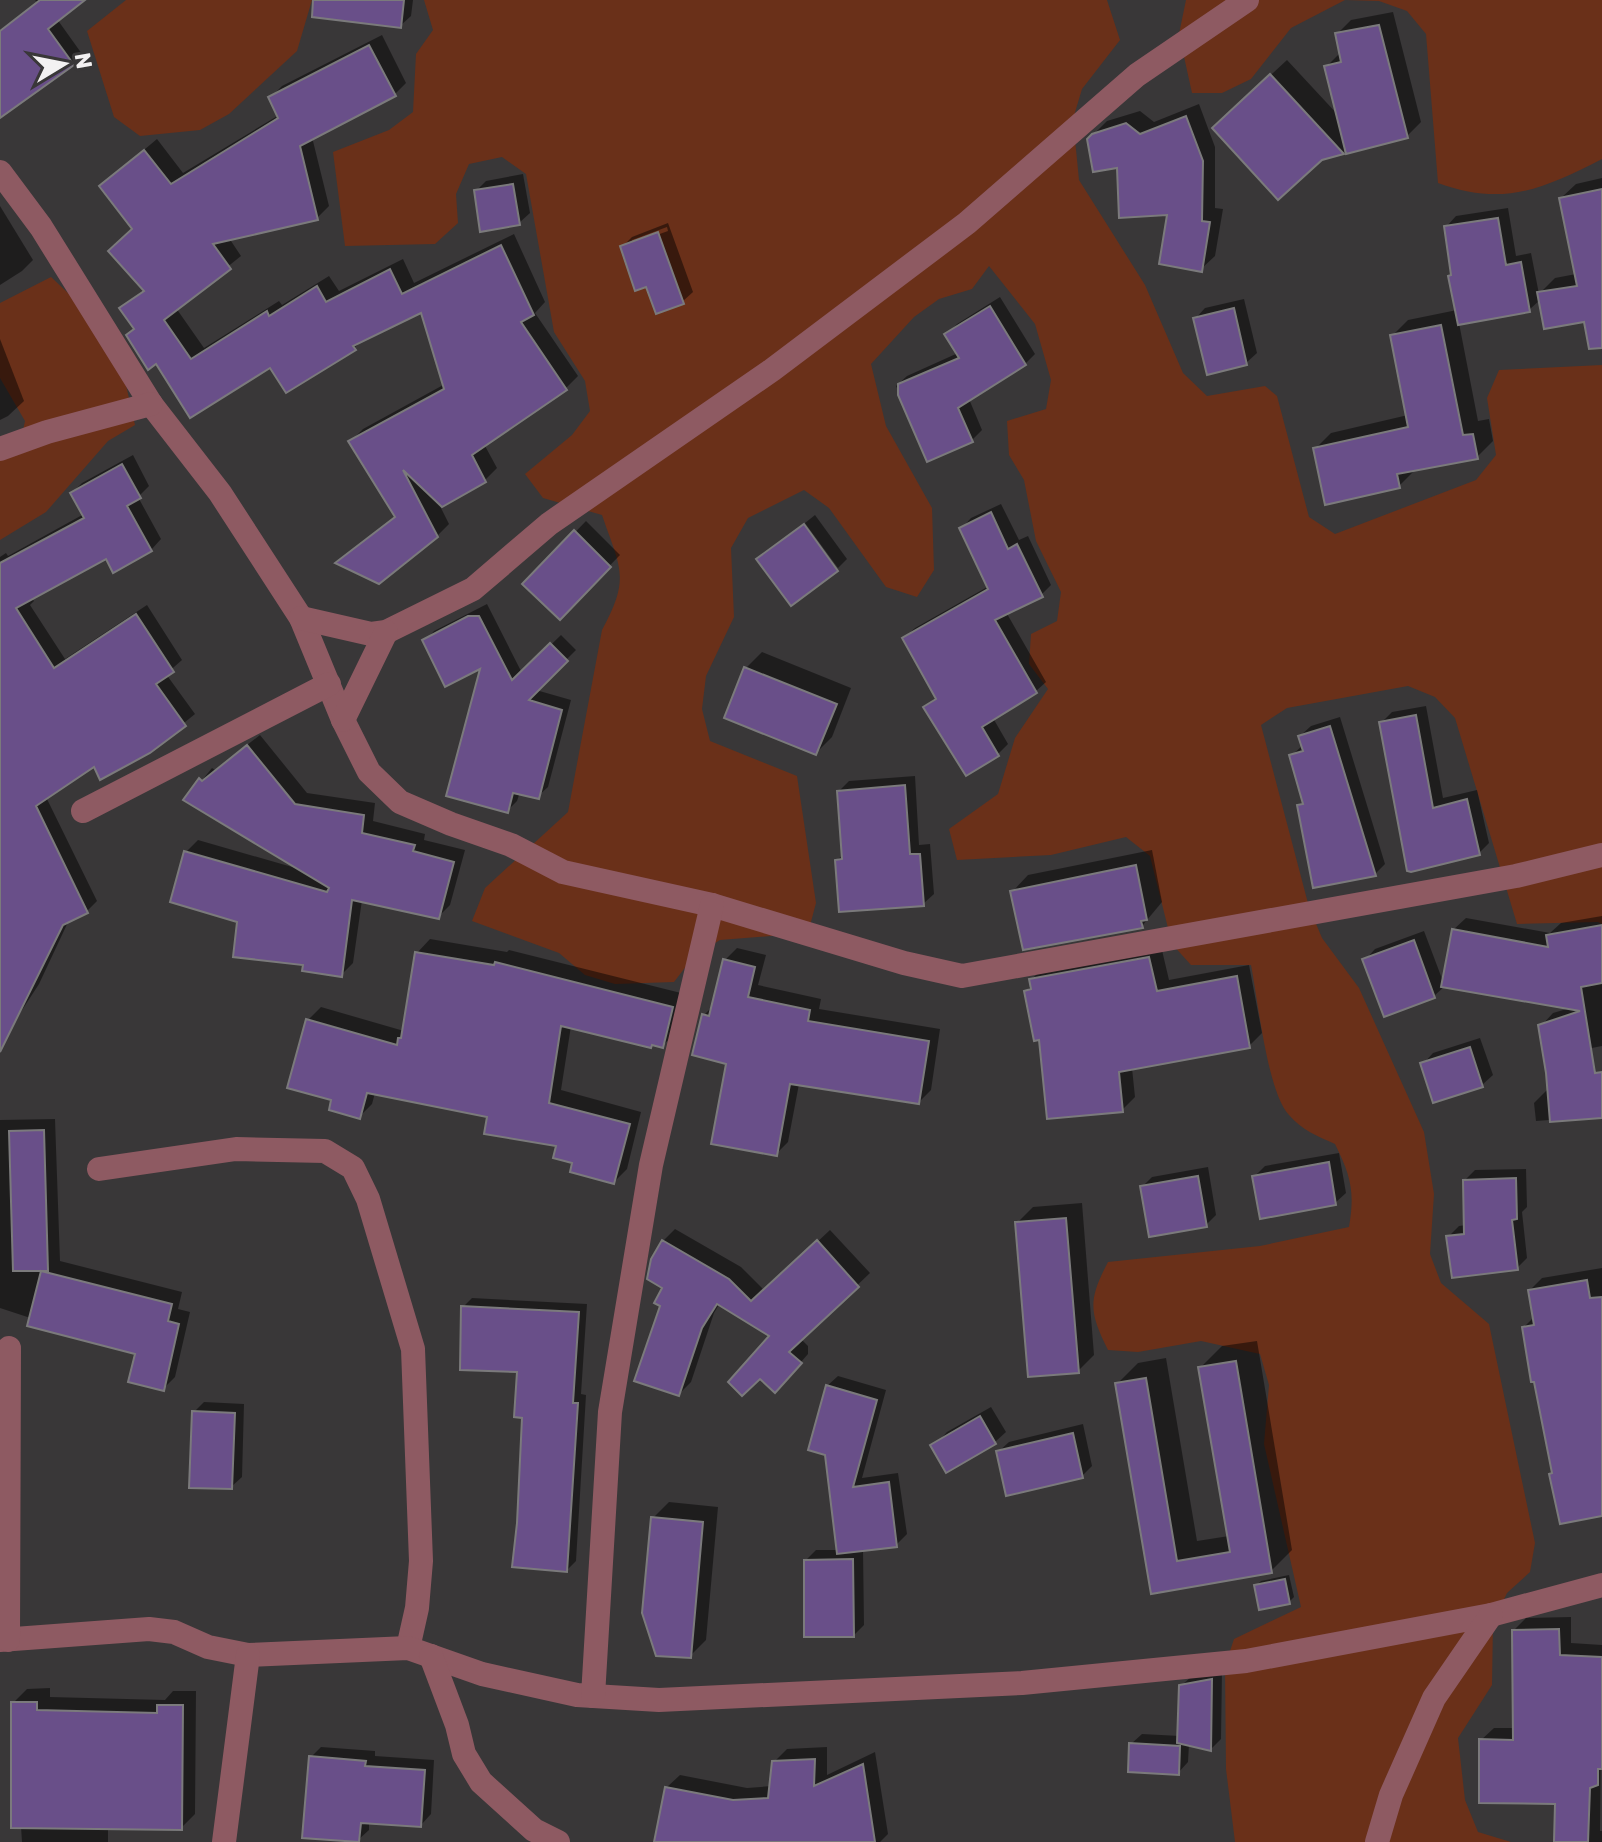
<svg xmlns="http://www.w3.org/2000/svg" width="1602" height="1842" font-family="Rubik,sans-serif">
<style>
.green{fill:#6a3019}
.shadow{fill:#0007;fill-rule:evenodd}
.building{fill:#694f89;stroke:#7b7a7c;stroke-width:2}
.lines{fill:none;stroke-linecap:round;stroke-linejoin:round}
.street{stroke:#8e5a62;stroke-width:24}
</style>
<rect width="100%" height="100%" fill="#393738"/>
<g class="green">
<polygon points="126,0 312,0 297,51 229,114 200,130 140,136 114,117 87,31"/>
<path d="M424,0H1107L1120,40L1082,89L1073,119L1079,180L1145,285L1183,373L1207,396L1265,386L1277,396L1309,517L1335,534L1476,480L1496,455L1487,398L1499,370L1602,365V924L1598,922L1517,924L1455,718L1435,697L1408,686L1287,708L1261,725L1309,907L1322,938L1359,988L1424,1132L1434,1194L1430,1254L1441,1283L1489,1324L1535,1543L1530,1572L1507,1593L1493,1622L1492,1685L1458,1738L1465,1800L1478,1832L1511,1842H1235L1226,1769L1225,1666L1234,1639L1301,1607L1264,1444L1269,1385L1260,1354L1201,1341L1138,1352L1108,1350C1089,1312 1088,1300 1108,1262L1260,1246L1349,1227C1355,1192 1351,1176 1335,1144C1317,1136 1302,1130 1289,1115C1267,1091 1258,1000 1251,965H1191L1172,944L1150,856L1126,837L1051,855L957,860L949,829L998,794L1015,738L1048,689L1029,664L1031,634L1057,621L1061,592L1036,541L1024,480L1009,455L1007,421L1046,409L1051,380L1035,324L989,266L972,289L939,299L914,317L871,364L886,426L932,508L934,570L917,597L886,587L829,508L804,490L748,518L731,548L734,617L706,676L702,709L710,741L797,776L816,903L808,933L720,940L694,956L674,982L615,984L585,975L559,953L472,921L485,888L568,812L602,630C631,577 620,568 602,515L543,498L525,474L572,435L590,411L585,381L554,332L526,174L502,157L469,164L456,194L458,223L435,244L345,246L333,152L389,130L413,112L416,54L433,30Z"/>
<path d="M1186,0H1602V159C1543,189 1504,207 1438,183L1426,34L1407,11L1379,1L1345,0L1291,28L1251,79L1222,93H1192L1179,34Z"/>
<polygon points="51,277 83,307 124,376 135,425 108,441 46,512 0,540 0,444 22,435 25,421 0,378 0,303"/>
</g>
<g class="shadow">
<polygon points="35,0 82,0 57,19 82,54 0,115 0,30 37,2"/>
<polygon points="336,0 413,0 411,16 400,26"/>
<polygon points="1393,12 1421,122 1407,136 1347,148 1343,153 1321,158 1231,112 1287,60 1339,116 1326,67 1341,52 1337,34 1351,20"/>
<polygon points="382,35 406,83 394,95 312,137 329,206 317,218 229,238 241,256 176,308 204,348 279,301 282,305 329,276 339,291 403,259 414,283 514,234 545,302 535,313 578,376 566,388 484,444 497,468 485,480 440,506 449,524 437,536 338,562 396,516 351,441 363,429 445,384 422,310 364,339 354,348 271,365 190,416 122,308 145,289 135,228 101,186 157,139 183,173 279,115 270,98 282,86"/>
<polygon points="1199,104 1215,147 1215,208 1223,209 1215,256 1201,269 1170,212 1089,139 1107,121 1140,111 1154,122"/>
<polygon points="523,174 530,213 519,223 476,191 486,181"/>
<polygon points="1602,178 1602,317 1541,299 1529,310 1459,323 1478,421 1489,419 1493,441 1477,457 1415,470 1399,486 1315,449 1331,433 1408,415 1392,336 1408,320 1457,310 1446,227 1456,216 1508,208 1516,256 1531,253 1539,294 1555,278 1576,274 1561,198 1576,184"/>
<polygon points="0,206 33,260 22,271 0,285"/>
<path d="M668,223L693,292L682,302L648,284L622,247L632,237ZM667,227L668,231L632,244V240Z"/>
<polygon points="1000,297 1035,354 1025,364 969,399 982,430 972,440 928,459 896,386 907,376 958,353 947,334 957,324"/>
<polygon points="1244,299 1257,353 1246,363 1195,319 1205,308"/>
<polygon points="0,339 24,401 8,416 0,420"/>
<polygon points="133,455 149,486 138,497 161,539 151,550 107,556 31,597 34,601 30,605 65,659 147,605 182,660 166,674 195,714 147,753 94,764 46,797 97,901 87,911 69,920 39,984 0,1044 0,557 6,553 8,556 84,514 72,493 82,483"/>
<polygon points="1001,504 1019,540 1028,536 1051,585 1041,595 1006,612 1046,682 1035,692 993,718 1008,744 998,754 967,774 926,707 936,697 904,638 915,628 989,586 961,529 971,518"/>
<polygon points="815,515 847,559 838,568 805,523"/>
<polygon points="586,521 620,555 560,617 525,584"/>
<polygon points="487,604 522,673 561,635 576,650 536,690 571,700 548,787 538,796 520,792 517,801 507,811 484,665 425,641 434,631"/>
<polygon points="762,652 851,688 832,737 816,753 746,668"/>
<polygon points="1426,706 1443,798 1477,790 1489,843 1479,853 1411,870 1381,723 1392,712"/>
<polygon points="1340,717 1385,864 1375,874 1299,806 1304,801 1291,756 1302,746 1300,736 1311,726"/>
<polygon points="260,735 307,793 375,803 373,821 425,834 424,840 465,850 450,905 438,917 362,900 353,963 341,975 305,963 239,920 186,852 198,840 299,869 186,800 212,768 215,770"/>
<polygon points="915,776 919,845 930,844 934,894 923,904 837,860 844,854 839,791 849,781"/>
<polygon points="1152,850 1162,902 1142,926 1013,891 1028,875"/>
<polygon points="1602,916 1602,1046 1546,1057 1541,1026 1553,1013 1570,1008 1445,986 1434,996 1365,960 1375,949 1424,931 1444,984 1453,930 1466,918 1550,933 1561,923"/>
<polygon points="430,939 507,952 509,950 685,994 676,1033 662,1046 571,1026 561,1090 641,1112 627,1169 614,1182 574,1162 559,1144 489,1115 375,1093 372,1104 359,1117 334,1099 308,1020 321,1007 404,1031 417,953"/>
<polygon points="1161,946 1169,980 1249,965 1262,1033 1249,1046 1132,1068 1135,1097 1122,1110 1041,1038 1026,991 1032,985 1031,980 1044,967"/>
<polygon points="737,948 766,955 758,985 821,999 819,1009 940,1029 931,1090 919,1102 799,1084 788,1142 776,1154 704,1015 714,1005 725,960"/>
<polygon points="1480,1038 1493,1075 1482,1085 1423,1064 1433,1053"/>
<polygon points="1602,1081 1602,1116 1536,1121 1534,1103 1548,1089"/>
<polygon points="55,1119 60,1261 182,1292 178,1309 190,1312 175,1377 163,1389 137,1353 0,1308 0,1120"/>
<polygon points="1339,1153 1346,1193 1335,1203 1254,1177 1265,1166"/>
<polygon points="1208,1167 1216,1215 1206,1225 1142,1187 1152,1177"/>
<polygon points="1526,1169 1527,1207 1522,1212 1527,1258 1517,1268 1448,1237 1459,1226 1466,1225 1465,1180 1475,1170"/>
<polygon points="1082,1203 1094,1355 1078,1371 1017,1223 1033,1207"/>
<polygon points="675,1229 741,1267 765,1291 830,1230 870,1273 801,1339 808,1346 808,1354 787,1378 772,1336 720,1303 714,1313 691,1382 679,1394 662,1306 665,1287 663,1241"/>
<polygon points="1602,1268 1602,1513 1554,1472 1524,1327 1534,1317 1530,1290 1542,1278"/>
<polygon points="472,1298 587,1304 581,1394 586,1395 576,1561 567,1570 524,1416 519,1370 463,1307"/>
<polygon points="1257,1341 1292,1550 1271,1571 1152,1592 1117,1384 1138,1363 1166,1358 1197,1541 1229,1536 1201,1367 1222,1346"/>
<polygon points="838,1376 886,1390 862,1478 898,1473 907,1534 896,1545 863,1549 864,1625 854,1635 806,1560 816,1550 838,1550 827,1386"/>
<polygon points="204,1402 244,1404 242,1477 231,1487 194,1412"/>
<polygon points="991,1407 1006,1432 995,1442 947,1470 937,1443 947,1432"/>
<polygon points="1083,1424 1092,1466 1082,1476 998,1452 1009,1442"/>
<polygon points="669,1502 718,1507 706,1640 690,1656 653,1518"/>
<polygon points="1289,1575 1294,1597 1289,1602 1256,1586 1261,1581"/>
<polygon points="1571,1617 1571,1643 1602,1645 1600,1831 1602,1831 1602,1842 1557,1842 1557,1802 1481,1740 1494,1728 1515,1728 1514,1630 1526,1618"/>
<polygon points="1222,1670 1221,1739 1211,1749 1189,1744 1188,1762 1178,1773 1131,1744 1142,1734 1180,1736 1181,1686 1192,1676"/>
<polygon points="50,1688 50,1697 165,1700 173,1691 196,1691 195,1814 181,1828 108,1827 108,1842 22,1842 13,1703 27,1689"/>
<polygon points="321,1747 375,1751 375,1756 434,1760 431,1814 421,1825 369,1822 369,1830 358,1840 311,1757"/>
<polygon points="827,1747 827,1775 875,1752 888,1834 880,1842 656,1842 666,1788 680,1775 747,1788 772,1786 774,1762 787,1749"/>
</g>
<g class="building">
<polygon points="40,0 85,0 48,29 74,65 0,118 0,31"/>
<polygon points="313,0 404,0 401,28 312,17"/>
<polygon points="1379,25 1408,138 1346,154 1324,66 1341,62 1335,33"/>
<polygon points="369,45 396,96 300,146 318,220 213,244 231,269 164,320 191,359 267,311 269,316 317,286 326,302 390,269 402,294 501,245 534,315 521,322 567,390 472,455 486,482 442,507 403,470 438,537 379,584 335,563 395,517 348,441 444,389 421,313 353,346 356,350 286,393 270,368 190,418 156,364 148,370 126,335 134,329 119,308 144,291 108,251 132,229 99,186 144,150 171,184 278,118 268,97"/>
<polygon points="1270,74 1344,154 1322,160 1278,200 1212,128"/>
<polygon points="1186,116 1203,161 1202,221 1210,222 1202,272 1159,264 1167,215 1119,218 1117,168 1093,172 1087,139 1092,134 1126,123 1140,134"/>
<polygon points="513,184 520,225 480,232 474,190"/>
<polygon points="1602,189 1602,348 1589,349 1584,322 1544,329 1537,292 1577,286 1559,198"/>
<polygon points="1498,218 1506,265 1521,262 1530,312 1458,325 1448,276 1451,275 1444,226"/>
<polygon points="658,232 684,304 656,314 646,287 635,291 620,246"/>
<polygon points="990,306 1026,365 958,408 973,442 927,462 898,395 898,384 959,358 944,334"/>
<polygon points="1234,308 1247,365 1207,375 1193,318"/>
<polygon points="1441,325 1463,435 1473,434 1478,459 1397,474 1400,488 1325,505 1313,448 1408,427 1390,335"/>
<polygon points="122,464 141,498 127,506 152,551 113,573 106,559 16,608 54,668 136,614 174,672 156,684 186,726 150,753 100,780 94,767 36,806 88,913 63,925 0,1052 0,563 84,518 70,493"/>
<polygon points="991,512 1008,549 1017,544 1043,597 995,620 1037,693 982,727 999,756 966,776 923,707 936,699 902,638 988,589 959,528"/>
<polygon points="804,524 838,571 791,606 756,559"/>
<polygon points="574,530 611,567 560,620 522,584"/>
<polygon points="468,616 479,616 512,680 550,643 568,661 529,700 562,710 539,799 513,793 508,813 446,796 480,669 445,687 422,640"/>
<polygon points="744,667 837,704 816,755 724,718"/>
<polygon points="1416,715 1433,808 1467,799 1480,855 1411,872 1407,871 1379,722"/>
<polygon points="1330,726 1376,876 1313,888 1297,805 1303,804 1289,755 1303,751 1298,736"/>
<polygon points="247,745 295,804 364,815 362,833 415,845 413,851 454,862 439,919 352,900 342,977 302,971 303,965 233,957 237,922 170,902 184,851 327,892 329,888 183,800 199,778 202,781"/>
<polygon points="905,785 910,854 920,854 924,906 839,912 835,860 842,859 837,791"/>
<polygon points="1136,865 1147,920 1141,921 1143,928 1023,950 1010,891"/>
<polygon points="1602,925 1602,983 1581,987 1595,1073 1602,1072 1602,1118 1550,1122 1546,1073 1538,1025 1580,1011 1441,987 1452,929 1548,947 1546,935"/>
<polygon points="1414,940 1435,998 1384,1017 1362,959"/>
<polygon points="415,952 494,965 495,962 673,1007 663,1048 652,1045 651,1048 561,1026 549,1103 630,1124 614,1184 570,1172 572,1163 553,1158 556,1146 484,1134 487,1117 367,1093 360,1119 329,1110 331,1100 287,1088 306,1019 397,1045 398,1038 401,1038"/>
<polygon points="1149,957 1157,991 1237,976 1250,1048 1119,1072 1123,1112 1047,1119 1039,1040 1034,1041 1024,991 1031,989 1029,979"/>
<polygon points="723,959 755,967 748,997 810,1010 808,1021 929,1041 919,1104 790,1084 777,1156 711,1144 726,1064 692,1055 702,1014 709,1016"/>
<polygon points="1470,1047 1483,1087 1433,1103 1420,1063"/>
<polygon points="44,1130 48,1271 13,1271 9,1131"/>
<polygon points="1329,1162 1336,1205 1260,1219 1252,1176"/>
<polygon points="1198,1176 1207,1227 1149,1237 1140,1186"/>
<polygon points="1516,1178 1517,1219 1512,1220 1518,1270 1452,1278 1446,1236 1464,1234 1463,1180"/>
<polygon points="1066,1218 1079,1373 1028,1377 1015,1222"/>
<polygon points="662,1240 729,1279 751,1301 817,1240 859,1287 789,1352 802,1363 775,1393 760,1379 742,1396 728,1382 769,1336 717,1304 702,1328 679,1396 634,1381 660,1306 654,1303 662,1288 647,1279 651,1259"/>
<polygon points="41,1271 172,1304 168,1321 179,1324 164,1391 128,1382 135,1354 27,1326"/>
<polygon points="1587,1280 1590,1298 1602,1297 1602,1516 1560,1524 1549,1474 1552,1473 1534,1382 1531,1382 1522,1327 1534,1325 1528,1290"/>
<polygon points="461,1306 579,1312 573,1403 578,1403 567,1572 512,1567 517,1523 522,1418 514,1417 517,1372 460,1370"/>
<polygon points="1236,1361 1272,1573 1151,1594 1115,1383 1146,1378 1177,1561 1230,1552 1198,1367"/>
<polygon points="826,1385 877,1400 853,1487 889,1482 897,1547 837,1554 825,1455 808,1450"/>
<polygon points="192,1411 235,1413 232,1489 189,1488"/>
<polygon points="980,1416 996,1444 946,1473 930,1445"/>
<polygon points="1073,1433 1083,1478 1006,1496 996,1451"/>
<polygon points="651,1517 703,1522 691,1658 656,1656 642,1613"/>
<polygon points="853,1559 854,1637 804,1637 804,1560"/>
<polygon points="1285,1579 1290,1604 1259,1610 1254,1585"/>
<polygon points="1559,1629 1560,1655 1602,1657 1602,1769 1598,1769 1598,1785 1590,1788 1588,1842 1554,1842 1555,1804 1479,1803 1479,1739 1513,1740 1512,1630"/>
<polygon points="1212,1679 1211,1751 1177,1743 1179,1685"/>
<polygon points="11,1702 37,1702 37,1710 157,1713 157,1705 183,1705 182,1830 11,1828"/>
<polygon points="1129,1743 1180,1746 1179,1775 1128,1772"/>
<polygon points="309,1756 366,1761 365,1766 425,1770 421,1827 361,1823 359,1842 302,1838"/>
<polygon points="815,1759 814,1786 863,1764 875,1842 654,1842 665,1787 733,1800 768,1798 772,1761"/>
</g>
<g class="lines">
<g class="street">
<polyline points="0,172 41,227 151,404 220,493 301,618 343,720 369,772 400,802 451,824 511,845 563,872 712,905 904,963 962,976 1516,876 1602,855"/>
<polyline points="0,449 47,432 151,404"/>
<polyline points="301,618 371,634 386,632 473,589 549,524 772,370 967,223 1137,75 1247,0"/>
<polyline points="343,720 386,632"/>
<polyline points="83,811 329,684"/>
<polyline points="99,1169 236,1149 325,1151 353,1168 368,1199 413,1349 421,1561 417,1608 408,1648"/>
<polyline points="0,1640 149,1629 174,1632 208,1647 248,1655 408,1648 482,1674 577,1695 659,1700 1022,1683 1246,1661 1491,1615 1602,1585"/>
<polyline points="8,1640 9,1348"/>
<polyline points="431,1656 457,1725 464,1754 481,1782 534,1830 558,1842"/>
<polyline points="593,1696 610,1412 651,1165 712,905"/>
<polyline points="224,1842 248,1655"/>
<polyline points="1377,1842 1391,1795 1434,1698 1491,1615"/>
</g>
</g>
<g transform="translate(64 64) rotate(80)" stroke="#393738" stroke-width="6" paint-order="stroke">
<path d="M0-6L14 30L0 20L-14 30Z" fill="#f3f1f2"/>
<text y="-12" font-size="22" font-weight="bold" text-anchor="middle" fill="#f3f1f2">N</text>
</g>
</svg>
